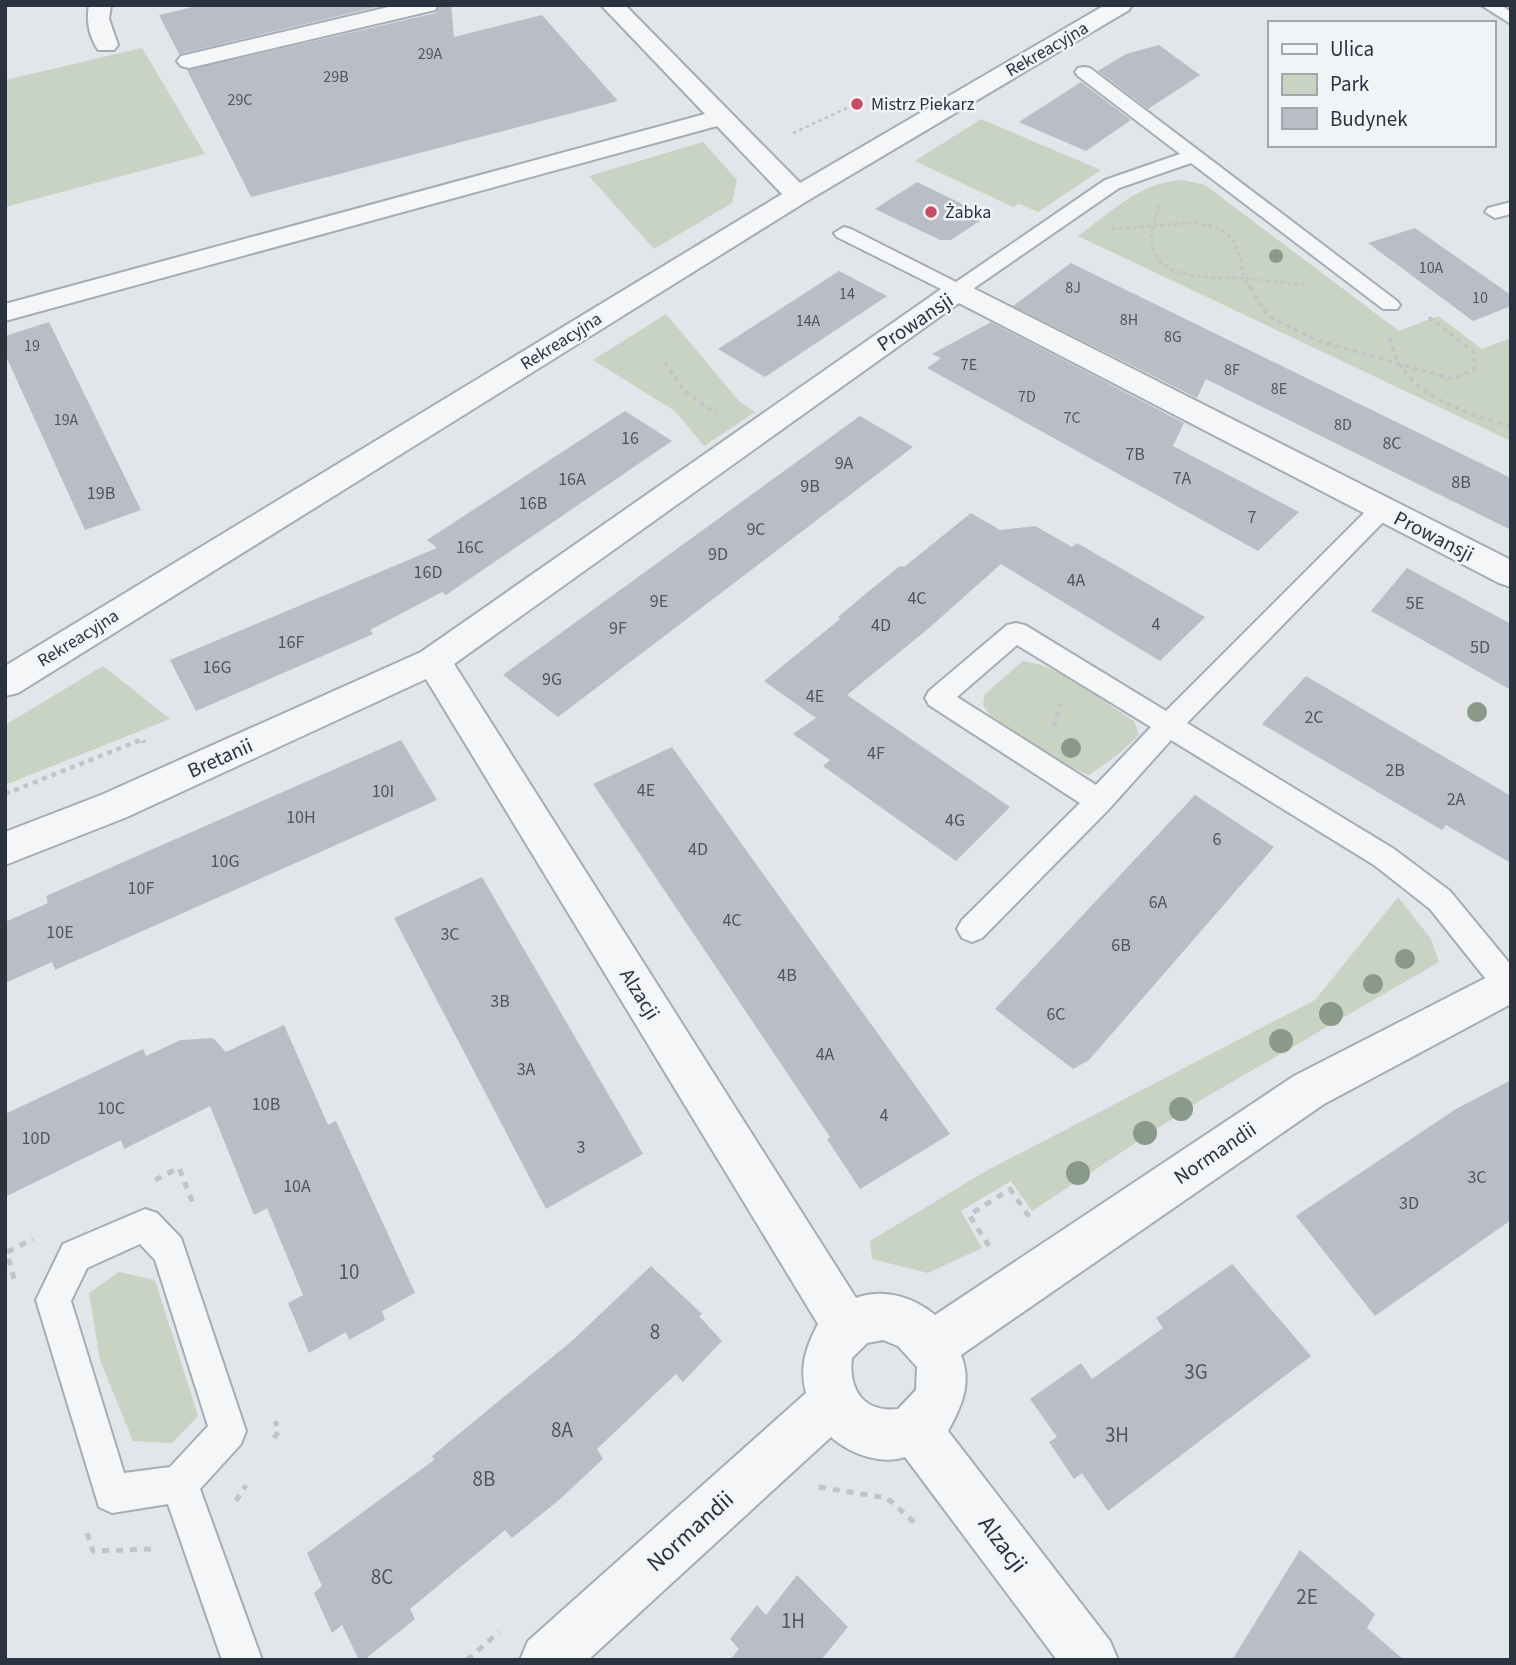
<svg xmlns="http://www.w3.org/2000/svg" width="1516" height="1665" font-family="'Source Sans 3',sans-serif">
<style>
.green{fill:#c8d3c3}
.building{fill:#b9bec6}
.lines{fill:none;stroke-linecap:round;stroke-linejoin:round}
.lane-casing{stroke:#a7acb4;stroke-width:4}
.street-casing{stroke:#a7acb4;stroke-width:4}
.path-far3{stroke:#c0c3c8;stroke-width:2.5;stroke-dasharray:3.5 3.5;stroke-linecap:butt}
.path-far2{stroke:#c0c3c8;stroke-width:3.5;stroke-dasharray:4.5 4.5;stroke-linecap:butt}
.path-far1{stroke:#c0c3c8;stroke-width:4.5;stroke-dasharray:5 5;stroke-linecap:butt}
.path{stroke:#c0c3c8;stroke-width:5;stroke-dasharray:7 7;stroke-linecap:butt}
.lane{fill:#f4f6f8;fill-rule:evenodd}
.street{fill:#f4f6f8;fill-rule:evenodd}
.tree{fill:#899a89}
.poi-dot{fill:#c84d64;stroke:#f1f4f7;stroke-width:2.5}
.labels{text-anchor:middle;stroke-width:5;stroke-linejoin:round;paint-order:stroke}
.far-number-label{font-size:16px;fill:#4e5662}
.far-street-label{font-size:18px;fill:#2b3341;stroke:#f1f4f7}
.far-poi-label{font-size:18px;fill:#2b3341;stroke:#f1f4f7;text-anchor:start}
.number-label{font-size:18px;fill:#4e5662}
.street-label{font-size:21px;fill:#2b3341;stroke:#f1f4f7}
.near-number-label{font-size:21px;fill:#4e5662}
.near-street-label{font-size:24px;fill:#2b3341;stroke:#f1f4f7}
</style>
<rect width="100%" height="100%" fill="#e2e5ea"/>
<g class="green">
<polygon points="142,48 205,154 5,207 5,80"/>
<polygon points="981,119 1101,170 1038,212 1019,204 1013,207 915,161"/>
<polygon points="703,142 737,180 732,203 654,249 589,176"/>
<path d="M1183,180L1205,185L1399,331L1438,316L1482,349L1511,338V441L1078,236C1111,212 1140,182 1183,180Z"/>
<polygon points="666,314 739,401 755,412 704,446 675,411 593,360"/>
<path d="M1023,661C1058,664 1103,702 1134,721L1139,735L1120,753L1089,775L1053,760L990,715L983,705L985,694Z"/>
<polygon points="103,666 170,719 5,785 5,725"/>
<polygon points="1398,897 1431,939 1439,962 1201,1100 1032,1211 1011,1181 961,1211 982,1248 928,1273 872,1259 870,1241 986,1171 1315,1000"/>
<polygon points="119,1272 155,1280 198,1416 172,1443 133,1441 100,1360 89,1293"/>
</g>
<g class="building">
<polygon points="201,5 385,5 179,54 159,15"/>
<polygon points="440,5 451,5 454,37 542,15 618,101 251,197 187,70 436,13"/>
<polygon points="1159,45 1200,75 1148,109 1098,71 1126,54"/>
<polygon points="1081,82 1131,120 1086,151 1019,122"/>
<polygon points="917,182 987,216 951,240 940,240 875,209"/>
<polygon points="1415,228 1511,295 1511,306 1473,321 1368,243"/>
<polygon points="1071,263 1511,478 1511,530 1206,379 1197,398 1013,306"/>
<polygon points="839,271 887,296 765,377 718,349"/>
<polygon points="49,322 141,510 85,530 5,354 5,336"/>
<polygon points="991,322 1184,423 1173,446 1299,512 1258,551 927,368 941,358 932,354"/>
<polygon points="625,411 672,441 446,595 442,592 370,630 373,634 196,711 170,660 437,548 427,540"/>
<polygon points="860,416 913,447 558,717 503,675"/>
<polygon points="971,513 1000,530 1035,526 1072,547 1077,543 1205,617 1160,661 1001,564 929,628 847,695 1010,807 956,861 823,766 830,760 793,734 816,718 764,681 840,619 838,617 869,591 900,566 904,567"/>
<polygon points="1407,568 1511,624 1511,690 1371,611"/>
<polygon points="1306,676 1511,796 1511,863 1446,825 1442,830 1262,724"/>
<polygon points="401,740 437,800 55,970 52,962 5,983 5,922 48,903 46,896"/>
<polygon points="672,747 950,1134 860,1189 827,1139 830,1137 593,784"/>
<polygon points="1195,795 1274,847 1089,1060 1073,1069 995,1009"/>
<polygon points="482,877 643,1154 546,1209 394,918"/>
<polygon points="284,1025 328,1125 336,1121 415,1293 382,1311 385,1320 349,1340 346,1332 309,1353 288,1303 303,1295 267,1208 254,1215 210,1106 124,1149 121,1140 5,1197 5,1114 143,1049 146,1056 181,1040 213,1038 226,1052"/>
<polygon points="1511,1080 1511,1220 1375,1316 1296,1216 1456,1109"/>
<polygon points="1232,1264 1311,1356 1108,1511 1082,1473 1074,1479 1049,1442 1057,1437 1030,1399 1081,1363 1092,1379 1163,1328 1156,1318"/>
<polygon points="651,1266 702,1314 699,1316 722,1341 683,1382 676,1374 597,1449 603,1459 559,1500 512,1538 505,1530 410,1609 415,1619 364,1660 359,1660 342,1625 332,1633 314,1593 322,1586 307,1553 434,1460 432,1456 573,1340"/>
<polygon points="1300,1550 1375,1614 1367,1628 1404,1660 1232,1660"/>
<polygon points="797,1575 848,1627 821,1660 730,1660 739,1649 730,1639 757,1605 766,1615"/>
</g>
<g class="lines">
<g class="lane-casing">
<g id="lane">
<polygon points="1481,5 1501,5 1511,12 1511,24"/>
<polygon points="1084,67 1090,68 1397,301 1400,305 1397,309 1383,309 1191,163 1119,188 964,295 957,297 837,237 834,233 844,227 851,229 956,282 1105,180 1180,154 1078,76 1075,72 1078,68"/>
<polygon points="1511,202 1511,214 1495,218 1485,212 1488,208"/>
<path d="M1381,502L1389,504L1393,510L1389,516L1187,723L1394,849L1450,891L1511,965V996L1497,993L1430,909L1374,865L1171,740L1109,809L982,938L972,942L962,938L957,929L962,920L1080,803L929,705L925,698L929,691L1007,625L1016,623L1025,625L1166,711L1373,504ZM1017,645L1151,727L1096,785L957,697Z"/>
<path d="M145,1209L157,1213L181,1238L246,1431L241,1444L200,1489L262,1660H222L168,1504L112,1513L99,1507L36,1300L63,1244ZM140,1244L155,1260L208,1426L170,1467L124,1473L71,1301L87,1268Z"/>
</g>
</g>
<g class="street-casing">
<g id="street">
<path d="M89,5H111L109,19L118,45L114,50H98C89,36 86,21 89,5Z"/>
<polygon points="397,5 438,5 435,10 189,68 181,66 177,61 181,56"/>
<polygon points="601,5 625,5 800,183 1105,5 1132,5 1129,10 807,201 18,693 5,696 5,666 782,194 717,126 5,321 5,304 705,114"/>
<path d="M957,283L967,285L1511,560V587L1499,583L959,303L454,664L856,1298C884,1288 913,1297 935,1315L1294,1076L1511,965V1004L1324,1104L961,1355C972,1383 962,1406 948,1431L1110,1641L1118,1660H1057L905,1457C881,1465 850,1454 831,1437L588,1660H520L528,1641L806,1393C799,1367 806,1347 818,1324L426,679L127,817L5,865V832L101,795L421,652L947,285ZM883,1340L898,1346L917,1367L916,1390L898,1409C864,1413 848,1390 852,1358L867,1343Z"/>
</g>
</g>
<g class="path-far3">
<polyline points="793,133 847,108"/>
<path d="M1159,206L1153,226C1177,224 1216,217 1233,240C1240,250 1241,266 1244,278L1303,285"/>
<path d="M1112,229L1153,226C1143,282 1205,277 1244,278L1251,289"/>
</g>
<g class="path-far2">
<polyline points="1250,287 1268,316 1319,341 1453,379 1475,369 1474,352 1425,314"/>
<path d="M1390,338C1400,395 1463,411 1511,427"/>
<polyline points="665,362 683,389 716,414"/>
</g>
<g class="path-far1">
<polyline points="1054,726 1060,704"/>
<polyline points="5,794 143,739 144,743"/>
</g>
<g class="path">
<polyline points="155,1180 179,1168 194,1206"/>
<polyline points="989,1246 969,1215 1010,1189 1030,1218"/>
<polyline points="14,1279 7,1252 33,1239"/>
<polyline points="274,1438 279,1431 275,1421"/>
<polyline points="819,1487 887,1498 915,1523"/>
<polyline points="236,1501 246,1485"/>
<polyline points="87,1533 93,1551 152,1549"/>
<polyline points="467,1660 499,1632"/>
</g>
<use href="#lane" class="lane"/>
<use href="#street" class="street"/>
</g>
<g class="tree">
<circle cx="1276" cy="256" r="7"/>
<circle cx="1477" cy="712" r="10"/>
<circle cx="1071" cy="748" r="10"/>
<circle cx="1405" cy="959" r="10"/>
<circle cx="1373" cy="984" r="10"/>
<circle cx="1331" cy="1014" r="12"/>
<circle cx="1281" cy="1041" r="12"/>
<circle cx="1181" cy="1109" r="12"/>
<circle cx="1145" cy="1133" r="12"/>
<circle cx="1078" cy="1173" r="12"/>
</g>
<g class="poi-dot">
<circle cx="857" cy="104" r="7"/>
<circle cx="931" cy="212" r="7"/>
</g>
<g class="labels">
<g class="far-number-label">
<text x="430" y="59">29A</text>
<text x="336" y="82">29B</text>
<text x="240" y="105">29C</text>
<text x="1431" y="273">10A</text>
<text x="1073" y="293">8J</text>
<text x="847" y="299">14</text>
<text x="1480" y="303">10</text>
<text x="1129" y="325">8H</text>
<text x="808" y="326">14A</text>
<text x="1173" y="342">8G</text>
<text x="32" y="351">19</text>
<text x="969" y="370">7E</text>
<text x="1232" y="375">8F</text>
<text x="1279" y="394">8E</text>
<text x="1027" y="402">7D</text>
<text x="1072" y="423">7C</text>
<text x="66" y="425">19A</text>
<text x="1343" y="430">8D</text>
</g>
<g class="far-street-label">
<text transform="translate(1047 49) rotate(-30)" y="6">Rekreacyjna</text>
<text transform="translate(561 341) rotate(-32)" y="6">Rekreacyjna</text>
<text transform="translate(78 638) rotate(-32)" y="6">Rekreacyjna</text>
</g>
<g class="far-poi-label">
<text x="871" y="110">Mistrz Piekarz</text>
<text x="945" y="218">Żabka</text>
</g>
<g class="number-label">
<text x="630" y="444">16</text>
<text x="1392" y="449">8C</text>
<text x="1135" y="460">7B</text>
<text x="844" y="469">9A</text>
<text x="1182" y="484">7A</text>
<text x="572" y="485">16A</text>
<text x="1461" y="488">8B</text>
<text x="810" y="492">9B</text>
<text x="101" y="499">19B</text>
<text x="533" y="509">16B</text>
<text x="1252" y="523">7</text>
<text x="756" y="535">9C</text>
<text x="470" y="553">16C</text>
<text x="718" y="560">9D</text>
<text x="428" y="578">16D</text>
<text x="1076" y="586">4A</text>
<text x="917" y="604">4C</text>
<text x="659" y="607">9E</text>
<text x="1415" y="609">5E</text>
<text x="1156" y="630">4</text>
<text x="881" y="631">4D</text>
<text x="618" y="634">9F</text>
<text x="291" y="648">16F</text>
<text x="1480" y="653">5D</text>
<text x="217" y="673">16G</text>
<text x="552" y="685">9G</text>
<text x="815" y="702">4E</text>
<text x="1314" y="723">2C</text>
<text x="876" y="759">4F</text>
<text x="1395" y="776">2B</text>
<text x="646" y="796">4E</text>
<text x="383" y="797">10I</text>
<text x="1456" y="805">2A</text>
<text x="301" y="823">10H</text>
<text x="955" y="826">4G</text>
<text x="1217" y="845">6</text>
<text x="698" y="855">4D</text>
<text x="225" y="867">10G</text>
<text x="141" y="894">10F</text>
<text x="1158" y="908">6A</text>
<text x="732" y="926">4C</text>
<text x="60" y="938">10E</text>
<text x="450" y="940">3C</text>
<text x="1121" y="951">6B</text>
<text x="787" y="981">4B</text>
<text x="500" y="1007">3B</text>
<text x="1056" y="1020">6C</text>
<text x="825" y="1060">4A</text>
<text x="526" y="1075">3A</text>
<text x="266" y="1110">10B</text>
<text x="111" y="1114">10C</text>
<text x="884" y="1121">4</text>
<text x="36" y="1144">10D</text>
<text x="581" y="1153">3</text>
<text x="1477" y="1183">3C</text>
<text x="297" y="1192">10A</text>
<text x="1409" y="1209">3D</text>
</g>
<g class="street-label">
<text transform="translate(915 322) rotate(-34)" y="7">Prowansji</text>
<text transform="translate(1434 536) rotate(27)" y="7">Prowansji</text>
<text transform="translate(220 758) rotate(-24)" y="7">Bretanii</text>
<text transform="translate(640 994) rotate(58)" y="7">Alzacji</text>
<text transform="translate(1215 1153) rotate(-34)" y="7">Normandii</text>
</g>
<g class="near-number-label">
<text x="349" y="1279">10</text>
<text x="655" y="1339">8</text>
<text x="1196" y="1379">3G</text>
<text x="562" y="1437">8A</text>
<text x="1117" y="1442">3H</text>
<text x="484" y="1486">8B</text>
<text x="382" y="1584">8C</text>
<text x="1307" y="1604">2E</text>
<text x="793" y="1628">1H</text>
</g>
<g class="near-street-label">
<text transform="translate(690 1531) rotate(-42)" y="8">Normandii</text>
<text transform="translate(1003 1544) rotate(53)" y="8">Alzacji</text>
</g>
</g>
<rect width="1516" height="1665" fill="none" stroke="#2b3341" stroke-width="14"/>
<rect x="1268" y="21" width="228" height="126" fill="#f1f4f7" stroke="#a2a7ae" stroke-width="2"/>
<rect x="1282" y="44" width="35" height="10" fill="#f4f6f8" stroke="#a2a7ae" stroke-width="2"/>
<text x="1330" y="56" font-size="21" fill="#2b3341">Ulica</text>
<rect x="1282" y="74" width="35" height="21" fill="#c8d3c3" stroke="#a2a7ae" stroke-width="2"/>
<text x="1330" y="91" font-size="21" fill="#2b3341">Park</text>
<rect x="1282" y="108" width="35" height="21" fill="#b9bec6" stroke="#a2a7ae" stroke-width="2"/>
<text x="1330" y="126" font-size="21" fill="#2b3341">Budynek</text>
</svg>
